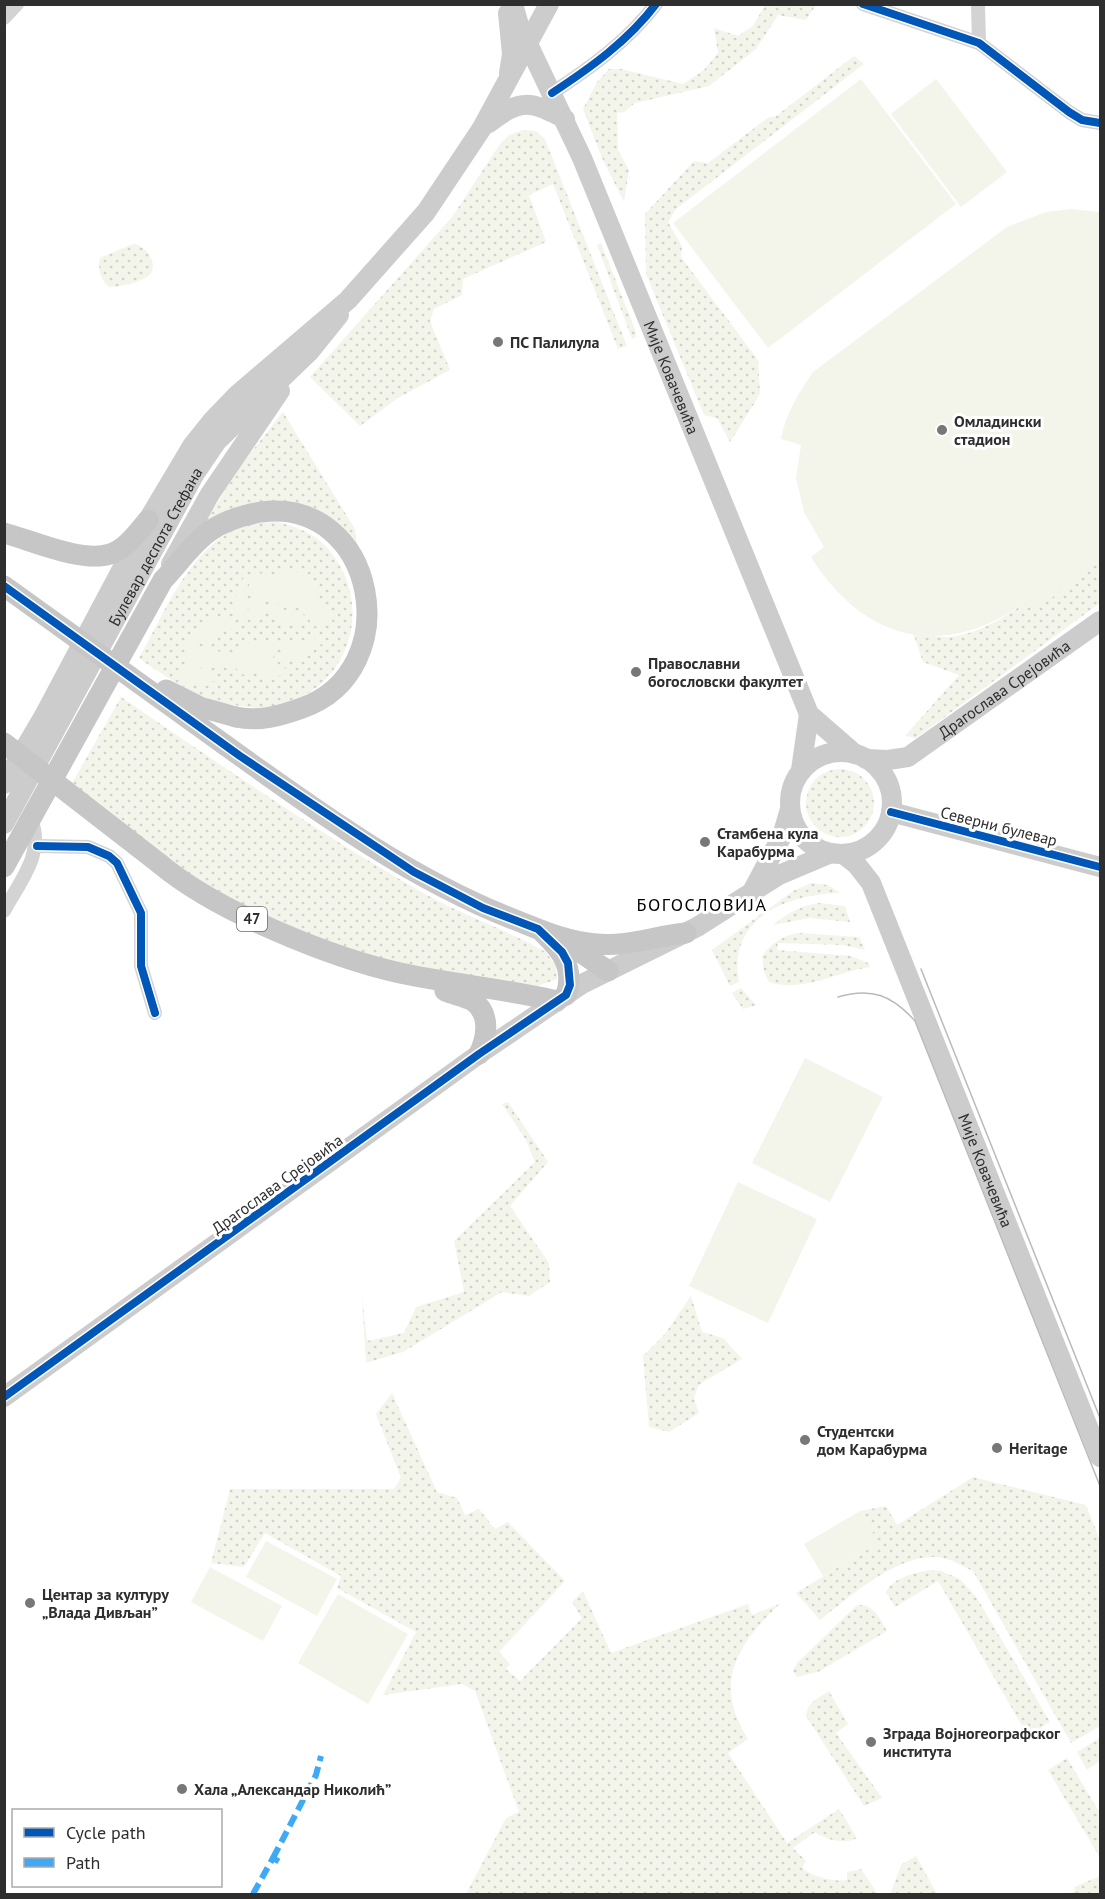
<svg xmlns="http://www.w3.org/2000/svg" width="1105" height="1899" font-family="'PT Sans',sans-serif">
<style>
.grass{fill:url(#grass-dots)}
.garden{fill:#f3f5eb}
.lines{fill:none;stroke-linecap:round;stroke-linejoin:round}
.street{stroke:#d3d3d3;stroke-width:14}
.secondary{stroke:#ccc;stroke-width:20}
.primary{stroke:#c6c6c6;stroke-width:21}
.tram{stroke:#bababa;stroke-width:1.5}
.primary-bridge{stroke:#c6c6c6;stroke-width:21}
.quiet{stroke:#3fa9f5;stroke-width:6;stroke-dasharray:12 6;stroke-linecap:butt}
.cycleway-casing{stroke:#fff;stroke-width:11}
.cycleway{stroke:#0057b8;stroke-width:8}
.poi-dot{fill:#777;stroke:#fff;stroke-width:2}
.labels{text-anchor:middle;stroke-width:6;stroke-linejoin:round;paint-order:stroke}
.shield{fill:#fff;stroke:#6d6d6d;stroke-width:1.5}
.shield-label{font-size:15px;font-weight:bold;fill:#2e2e2e}
.poi-label{font-size:16px;font-weight:bold;fill:#2e2e2e;stroke:#fff;text-anchor:start}
.street-label{font-size:16px;fill:#2e2e2e;stroke:#fff}
.neighbourhood-label{font-size:18px;letter-spacing:1.5px;fill:#000;stroke:#fff}
</style>
<defs>
<pattern id="grass-dots" width="8" height="8" patternUnits="userSpaceOnUse" patternTransform="scale(1.5)"><rect width="8" height="8" fill="#f3f5eb"/><path d="M2 2h.1M6 6h.1" fill="none" stroke="#d1d2ca" stroke-width="1.8" stroke-linecap="round"/></pattern>
</defs>
<rect width="100%" height="100%" fill="#fff"/>
<g class="grass">
<polygon points="765,5 816,5 806,20 778,15 756,49 709,86 635,103 624,112 617,113 618,150 629,170 624,202 602,158 583,109 597,82 609,69 621,69 683,84 704,70 718,53 714,28 738,36 753,26"/>
<polygon points="854,56 864,64 676,209 668,222 682,246 681,257 758,360 760,394 730,442 717,418 704,415 646,274 645,214 694,161 708,163 769,117 775,117"/>
<polygon points="523,130 536,131 545,139 627,346 618,349 553,184 529,195 546,242 463,279 462,295 434,309 430,321 450,370 398,398 360,426 310,377 452,217 500,144 509,135"/>
<polygon points="601,243 636,332 636,337 632,339 597,245"/>
<path d="M133,244C144,244 158,262 151,273C145,282 119,287 109,287C101,281 97,268 100,258Z"/>
<polygon points="283,412 355,529 357,545 321,518 206,521 241,465"/>
<path d="M277,522C292,526 307,530 319,540C369,583 362,663 305,695C297,700 286,710 277,710C271,711 265,708 259,708C207,705 180,687 139,658C164,614 188,551 236,529C249,522 264,523 277,522Z"/>
<path d="M1100,561V603L916,738L905,736L959,675L923,662L913,633C924,634 936,637 947,637C975,636 1008,616 1030,599L1036,609Z"/>
<path d="M121,697C221,765 321,835 427,895C465,916 507,930 546,952L556,966L557,979L535,987L426,972L258,921L67,792Z"/>
<circle cx="840" cy="803" r="34"/>
<path d="M811,883L828,885L840,893C787,894 727,918 739,982L730,986L712,950L793,891Z"/>
<path d="M820,903L845,906L850,922L809,918L773,925C788,913 801,905 820,903Z"/>
<path d="M798,933L859,937L865,950L843,945L778,943L777,950L851,956L868,963L870,967C836,972 803,993 769,982L764,972L762,956C772,943 782,936 798,933Z"/>
<polygon points="741,988 756,1005 743,1009 732,993"/>
<polygon points="508,1102 548,1162 510,1206 549,1263 550,1282 529,1296 502,1292 403,1352 366,1363 362,1297 367,1341 404,1333 416,1307 464,1292 454,1241 535,1162 526,1140 502,1104"/>
<polygon points="691,1296 702,1332 723,1338 742,1359 703,1382 698,1386 694,1399 699,1413 669,1432 649,1427 643,1356 665,1334"/>
<path d="M392,1393L437,1492L457,1498L465,1515L479,1509L495,1529L508,1522L565,1581L499,1652L510,1664L506,1669L520,1681L582,1618L572,1602L583,1591L611,1653L748,1604L752,1615L780,1604C736,1645 713,1684 748,1739L728,1753L787,1843L839,1809L857,1838C845,1845 826,1840 815,1832L793,1848L806,1861L802,1868C815,1877 830,1882 847,1880V1872L861,1869L877,1893L466,1894L506,1818L519,1812L475,1691L462,1684L383,1695L416,1632L337,1588L341,1576L265,1533L244,1567L211,1563L230,1489H394L401,1478L376,1414Z"/>
<path d="M973,1477L1086,1505L1100,1540V1726L1071,1743L973,1571C964,1567 953,1560 943,1558C901,1550 851,1596 820,1620L796,1593L878,1543L860,1511L886,1506L897,1525Z"/>
<path d="M931,1570L941,1571L960,1579L977,1598L1050,1722L1028,1736L938,1581L895,1607L886,1592C894,1577 914,1573 931,1570Z"/>
<path d="M857,1605C875,1604 879,1617 887,1631L818,1672L797,1677L793,1671L797,1663Z"/>
<path d="M829,1691L848,1724L836,1733L882,1798L864,1806L806,1716C808,1702 818,1698 829,1691Z"/>
<polygon points="1100,1738 1100,1761 1087,1770 1077,1752"/>
<polygon points="1067,1758 1100,1813 1100,1858 1048,1770"/>
<polygon points="916,1856 937,1894 890,1894 901,1865"/>
<polygon points="1100,1876 1100,1894 1067,1894 1075,1891 1074,1887"/>
</g>
<g class="garden">
<polygon points="861,79 956,204 768,348 673,223"/>
<polygon points="936,79 1007,172 961,207 891,114"/>
<path d="M1071,209L1100,212V561L1036,610L1029,600C945,661 865,643 811,557L824,547L804,512L796,478L801,445L781,439C786,413 798,394 813,372L1007,227L1046,212Z"/>
<path d="M285,571L307,573L315,582L319,601L332,613L333,619L330,626L320,623L312,628C308,622 312,615 306,611C296,603 287,613 275,601H265L249,593V582L256,574L265,573L276,579Z"/>
<path d="M245,577L248,579C245,591 247,605 246,618L242,620L235,613C235,602 236,584 245,577Z"/>
<polygon points="257,599 264,608 263,612 252,618 248,610 250,601"/>
<path d="M270,603L285,610L303,613L305,620C295,624 279,624 271,617Z"/>
<polygon points="224,617 234,619 233,628 218,631 209,643 196,644 186,649 183,648 182,644 196,630 205,627 212,619"/>
<polygon points="315,638 321,638 323,643 304,658 280,663 279,660 284,654 280,644 283,642 287,644"/>
<path d="M262,640L271,641L275,645L273,662L288,670L271,681L259,675L258,662L247,675L241,674L235,667C216,668 198,670 182,659L183,652L201,647L234,655L240,646Z"/>
<path d="M186,663C198,669 207,668 217,673L216,681L190,686L182,684L178,676L182,665Z"/>
<polygon points="805,1058 883,1097 830,1202 752,1163"/>
<polygon points="738,1182 817,1219 768,1323 689,1286"/>
<polygon points="860,1511 879,1543 823,1576 804,1544"/>
<polygon points="266,1541 337,1579 317,1616 246,1577"/>
<polygon points="210,1567 282,1606 263,1641 191,1602"/>
<polygon points="338,1594 408,1634 368,1704 298,1663"/>
</g>
<g class="lines">
<g class="street">
<polyline points="863,4 979,43 1069,112 1082,120 1100,123"/>
<polyline points="978,4 979,43"/>
<polyline points="4,18 17,4"/>
<path d="M552,93C590,68 628,41 656,4"/>
<polyline points="37,846 88,847 109,856 117,863 141,913 141,966 155,1013"/>
<path d="M4,911C20,881 45,854 31,819"/>
</g>
<g class="secondary">
<path id="s1" d="M513,4L519,25L582,158L809,714L855,754"/>
<polyline points="508,13 512,54 509,73"/>
<path d="M489,123C520,98 531,101 565,119"/>
<polyline points="171,564 210,494 280,391"/>
<circle cx="841" cy="803" r="51"/>
<path id="s2" d="M866,759L888,760L908,757L1100,621"/>
<polyline points="801,770 809,714"/>
<polyline points="4,784 45,714 148,520 192,446 212,421 238,394 348,300 426,212 482,128 549,4"/>
<polyline points="891,812 1100,867"/>
<path id="s3" d="M4,824L194,475L217,441L310,351L339,315"/>
<path id="s4" d="M843,854L857,865L871,883L1100,1457"/>
<polyline points="754,888 782,836 790,809"/>
<polyline points="4,1397 479,1054 582,984 697,927 779,875 831,853"/>
</g>
<g class="primary">
<path d="M4,533C33,541 82,563 110,554C126,549 138,532 148,520"/>
<path d="M225,745C317,811 411,880 518,921C543,931 568,942 596,944C628,947 655,936 686,933"/>
<path d="M160,864C216,911 329,957 400,973C451,984 505,989 557,1001"/>
<path d="M4,867L163,580C179,564 191,544 210,531C224,521 244,515 261,512C377,497 408,671 302,708C280,716 259,722 236,717"/>
<path d="M543,933C562,951 575,968 566,995"/>
<polyline points="567,943 608,971"/>
<path d="M445,991C454,995 464,996 473,1001C491,1013 487,1038 479,1054"/>
</g>
<g class="tram">
<polyline points="921,969 1100,1418"/>
<path d="M838,997C871,987 892,995 915,1021L1100,1486"/>
</g>
<g class="primary-bridge">
<polyline points="4,586 225,745"/>
<polyline points="166,690 200,707 236,717"/>
<polyline points="4,743 160,864"/>
</g>
<g class="quiet">
<polyline points="273,1858 316,1775 321,1756"/>
<polyline points="253,1894 273,1858 283,1864"/>
</g>
<g class="cycleway-casing">
<g id="cycleway">
<polyline points="863,4 979,43 1069,112 1082,120 1100,123"/>
<path d="M552,93C590,68 628,41 656,4"/>
<polyline points="4,586 240,756 414,872 483,908 538,929 562,952 568,963 570,985 566,995 479,1054 4,1397"/>
<polyline points="891,812 1100,867"/>
<polyline points="37,846 88,847 109,856 117,863 141,913 141,966 155,1013"/>
</g>
</g>
<use href="#cycleway" class="cycleway"/>
</g>
<g class="poi-dot">
<circle cx="498" cy="342" r="6"/>
<circle cx="942" cy="430" r="6"/>
<circle cx="636" cy="672" r="6"/>
<circle cx="705" cy="842" r="6"/>
<circle cx="805" cy="1440" r="6"/>
<circle cx="997" cy="1448" r="6"/>
<circle cx="30" cy="1603" r="6"/>
<circle cx="871" cy="1742" r="6"/>
<circle cx="182" cy="1789" r="6"/>
</g>
<g class="labels">
<rect class="shield" x="237" y="907" width="30" height="24" rx="4.5"/>
<g class="shield-label">
<text x="252" y="924">47</text>
</g>
<g class="poi-label">
<text x="510" y="348">ПС Палилула</text>
<text x="954" y="427">Омладински<tspan x="954" dy="18">стадион</tspan></text>
<text x="648" y="669">Православни<tspan x="648" dy="18">богословски факултет</tspan></text>
<text x="717" y="839">Стамбена кула<tspan x="717" dy="18">Карабурма</tspan></text>
<text x="817" y="1437">Студентски<tspan x="817" dy="18">дом Карабурма</tspan></text>
<text x="1009" y="1454">Heritage</text>
<text x="42" y="1600">Центар за културу<tspan x="42" dy="18">„Влада Дивљан”</tspan></text>
<text x="883" y="1739">Зграда Војногеографског<tspan x="883" dy="18">института</tspan></text>
<text x="194" y="1795">Хала „Александар Николић”</text>
</g>
<g class="street-label">
<text dy="6" stroke="none"><textPath href="#s1" startOffset="406">Мије Ковачевића</textPath></text>
<text dy="6" stroke="none"><textPath href="#s3" startOffset="316">Булевар деспота Стефана</textPath></text>
<text dy="6" stroke="none"><textPath href="#s2" startOffset="160">Драгослава Срејовића</textPath></text>
<text transform="translate(999 826) rotate(14)" y="6">Северни булевар</text>
<text dy="6" stroke="none"><textPath href="#s4" startOffset="350">Мије Ковачевића</textPath></text>
<text transform="translate(277 1184) rotate(-36)" y="6">Драгослава Срејовића</text>
</g>
<g class="neighbourhood-label">
<text x="702" y="911">БОГОСЛОВИЈА</text>
</g>
</g>
<rect width="1105" height="1899" fill="none" stroke="#2e2e2e" stroke-width="12"/>
<rect x="12" y="1809" width="210" height="78" fill="#ffffff" stroke="#ababab" stroke-width="1.5"/>
<rect x="24" y="1828" width="30" height="9" fill="#0057b8" stroke="#ababab" stroke-width="1.5"/>
<text x="66" y="1839" font-size="18" fill="#2e2e2e">Cycle path</text>
<rect x="24" y="1858" width="30" height="9" fill="#3fa9f5" stroke="#ababab" stroke-width="1.5"/>
<text x="66" y="1869" font-size="18" fill="#2e2e2e">Path</text>
</svg>
